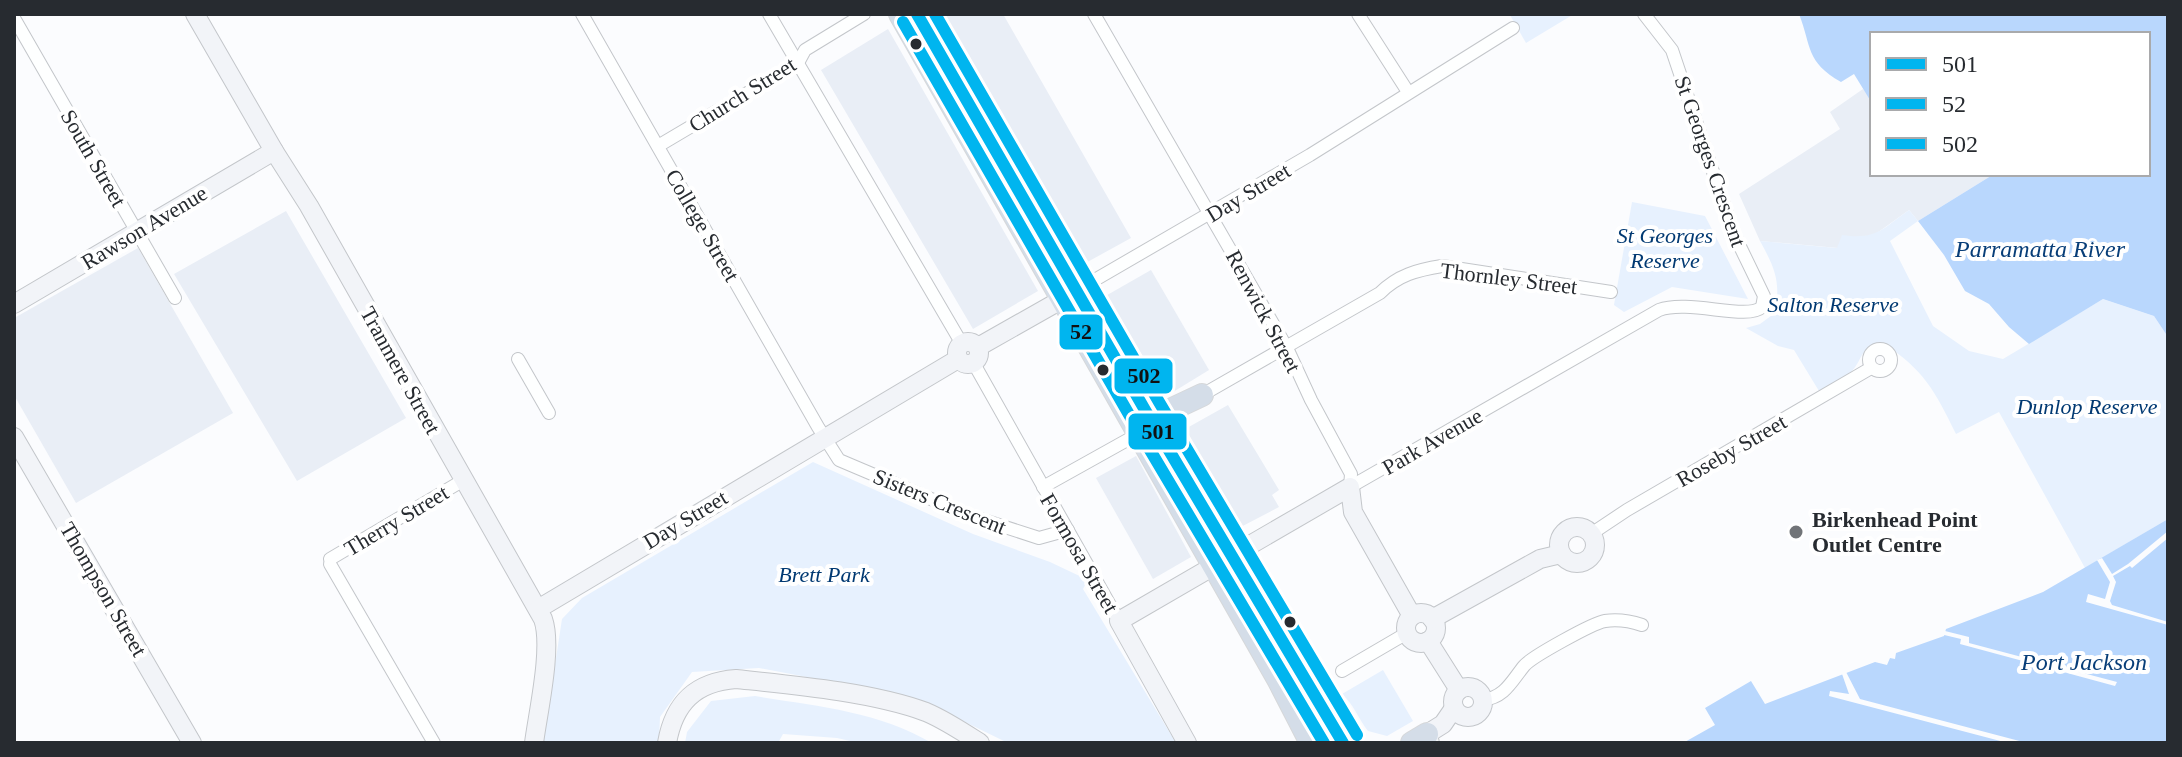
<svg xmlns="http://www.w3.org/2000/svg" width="2182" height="757" font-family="'Times New Roman',serif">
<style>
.built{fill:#e9eef6}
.green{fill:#e7f1fe}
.water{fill:#b9d7fd}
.pier{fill:#fbfcfe}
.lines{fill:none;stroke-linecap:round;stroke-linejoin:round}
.street-casing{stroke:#c3c6ca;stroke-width:14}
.secondary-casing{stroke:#c3c6ca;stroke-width:20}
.highway-casing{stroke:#d6d8da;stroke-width:24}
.street{stroke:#feffff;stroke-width:12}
.secondary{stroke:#f2f4f8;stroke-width:18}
.highway{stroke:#d4dde8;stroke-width:22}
.bus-1-casing{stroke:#fff;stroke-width:18}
.bus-2-casing{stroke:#fff;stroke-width:18}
.bus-3-casing{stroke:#fff;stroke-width:18}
.bus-1{stroke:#00b5ef;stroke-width:12}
.bus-2{stroke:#00b5ef;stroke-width:12}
.bus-3{stroke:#00b5ef;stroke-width:12}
.bus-dot{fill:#272b30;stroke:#fff;stroke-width:3}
.poi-dot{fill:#717478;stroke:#fff;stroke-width:3}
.labels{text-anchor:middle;stroke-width:8;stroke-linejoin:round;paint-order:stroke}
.street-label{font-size:22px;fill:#272b30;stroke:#fff}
.park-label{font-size:22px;font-style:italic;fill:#013972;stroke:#fff}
.poi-label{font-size:22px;font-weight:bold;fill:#272b30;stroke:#fff;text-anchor:start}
.water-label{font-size:24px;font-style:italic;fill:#083e78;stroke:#fff}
.line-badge{stroke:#fff;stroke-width:3}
.pale-badge-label{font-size:22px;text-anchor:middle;font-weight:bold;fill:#111}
</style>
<rect width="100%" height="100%" fill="#fbfcfe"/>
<g class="built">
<polygon points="936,14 1003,14 1131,238 1082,265"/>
<polygon points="888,29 1038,291 973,329 821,70"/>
<polygon points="1863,89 1872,99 1872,174 1994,174 1918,221 1909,210 1877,233 1838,248 1760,241 1739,194 1840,129 1830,112"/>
<polygon points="286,211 406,418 297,481 174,274"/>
<polygon points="138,248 233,413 76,503 14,395 14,323 16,317"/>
<polygon points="1151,270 1209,370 1160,400 1102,298"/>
<polygon points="1228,405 1279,490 1272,495 1279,507 1235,530 1178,433"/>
<polygon points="1136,456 1191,557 1153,579 1096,478"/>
</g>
<g class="green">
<polygon points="1512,14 1574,14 1526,43 1510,15"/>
<polygon points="1632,202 1705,216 1748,299 1672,287 1624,312 1614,305"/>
<path d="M1909,210L1918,221L1890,241L1933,326L1969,351L2003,359L2103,299L2154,316L2168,337V519L2085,568L1999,412L1956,434C1935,391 1924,370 1883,343C1858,346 1864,361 1849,374C1841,381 1829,386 1819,391L1794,350L1778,346L1746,328L1760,324L1775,313C1781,282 1775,268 1760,241L1837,248L1842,235C1877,240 1882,229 1909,210Z"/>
<polygon points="813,462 973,534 1050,562 1088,580 1083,589 1176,743 1008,743 928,704 838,683 759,668 692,672 660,717 659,743 543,743 562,619 582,598"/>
<path d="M1383,670L1413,721L1387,736L1368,731C1358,718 1354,705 1342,694Z"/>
<path d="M755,696C816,706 878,711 932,743H859L837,738L783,734L778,743H685L687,732L711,701Z"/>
</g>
<g class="water">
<path d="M1799,14H2168V337L2154,316L2103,299L2029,344L2009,327L1989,304L1965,291L1944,255L1918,221L1994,174H2148V34H1872L1870,100L1854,74L1841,82C1805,61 1812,47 1799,14Z"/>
<polygon points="2168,519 2168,743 1683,743 1715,725 1705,708 1751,681 1765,704 1875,662 1887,665 1890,658 1895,659 1896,653 1944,636 1946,629 2043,592"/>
</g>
<g class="pier">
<polygon points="2168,531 2168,538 2132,568 2130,566 2113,576 2116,582 2110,601 2112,605 2168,622 2168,625 2086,602 2088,594 2105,599 2110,582 2097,560 2102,558 2112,574 2128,564"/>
<polygon points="1941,630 1969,637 1969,643 2117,682 2115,686 1960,644 1961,639 1940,634"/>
<polygon points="1845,670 1860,699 2027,743 2008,743 1829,696 1830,691 1849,694 1841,671"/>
</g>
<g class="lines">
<g class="street-casing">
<g id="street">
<polyline points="582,14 818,427 839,460 971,516 1039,538 1068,530"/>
<polyline points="769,14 962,344"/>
<polyline points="1094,14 1287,348 1311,400 1351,474 1350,487"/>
<polyline points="1358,14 1408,92"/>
<polyline points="14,18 175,298"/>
<polyline points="658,146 798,63 805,50 864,14"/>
<polyline points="1074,292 1310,155 1513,28"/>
<circle cx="1880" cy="360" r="11"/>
<polyline points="518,359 549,413"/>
<polyline points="973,362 1119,621"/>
<path d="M1202,395L1380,293C1398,275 1417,270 1442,266L1611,292"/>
<polyline points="1043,487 1138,434"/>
<path d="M1350,487L1659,310C1689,299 1747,321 1762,307L1764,296L1734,234L1672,50L1644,14"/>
<polyline points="1591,534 1627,510 1871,368"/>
<polyline points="330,559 462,481"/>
<polyline points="330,564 434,743"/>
<polyline points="1342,671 1407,633"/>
<path d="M1483,700C1505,697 1511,682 1524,666C1531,657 1593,623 1605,621C1618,619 1630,621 1642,625"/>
</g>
</g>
<g class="secondary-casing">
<g id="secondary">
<path d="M195,14L274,151L309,206L543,619C553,647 538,712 534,743"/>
<polyline points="14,304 274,151"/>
<circle cx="968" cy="353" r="11"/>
<polyline points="978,347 1061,300"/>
<polyline points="14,437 192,743"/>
<circle cx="1577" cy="545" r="18"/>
<polyline points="538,609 958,359"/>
<circle cx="1421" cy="628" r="15"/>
<polyline points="1432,619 1540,559 1561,554"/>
<polyline points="1428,641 1459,690"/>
<circle cx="1468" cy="702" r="15"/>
<path d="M667,743C674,703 695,682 736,679C793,685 872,692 926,712C945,720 963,732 980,743"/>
<polyline points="1187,743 1119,621 1350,487 1353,512 1412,616"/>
<polyline points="1430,743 1427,734 1443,724 1454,708"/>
</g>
</g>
<g class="highway-casing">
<g id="highway">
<polyline points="900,14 1278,679 1311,743"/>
<polyline points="917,14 1145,410 1343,743"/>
<polyline points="1145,410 1168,411 1202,395"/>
<polyline points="1412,743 1427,734"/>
</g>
</g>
<use href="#street" class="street"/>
<use href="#secondary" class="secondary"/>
<use href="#highway" class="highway"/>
<g class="bus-1-casing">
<polyline id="bus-1" points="917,14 1145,410 1343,743"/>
</g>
<g class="bus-2-casing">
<polyline id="bus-2" points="903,22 1131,418 1324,743"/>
</g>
<g class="bus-3-casing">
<polyline id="bus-3" points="935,14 1159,402 1357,735"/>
</g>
<use href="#bus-1" class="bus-1"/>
<use href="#bus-2" class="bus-2"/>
<use href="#bus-3" class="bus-3"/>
</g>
<g class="bus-dot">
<circle cx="916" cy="44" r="7"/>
<circle cx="1103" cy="370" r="7"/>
<circle cx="1290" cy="622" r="7"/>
</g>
<circle class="poi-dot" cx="1796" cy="532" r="8"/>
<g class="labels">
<g class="street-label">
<text transform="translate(742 94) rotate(-32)" y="8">Church Street</text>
<text transform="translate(94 158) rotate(60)" y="8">South Street</text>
<text transform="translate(1711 161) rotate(71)" y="8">St Georges Crescent</text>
<text transform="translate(1248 192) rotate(-31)" y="8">Day Street</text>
<text transform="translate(703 225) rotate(60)" y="8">College Street</text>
<text transform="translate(144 227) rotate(-31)" y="8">Rawson Avenue</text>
<text transform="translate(1509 278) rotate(7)" y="8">Thornley Street</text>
<text transform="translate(1264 311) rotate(62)" y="8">Renwick Street</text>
<text transform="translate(401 370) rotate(61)" y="8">Tranmere Street</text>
<text transform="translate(1432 441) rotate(-30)" y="8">Park Avenue</text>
<text transform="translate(1731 450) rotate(-30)" y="8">Roseby Street</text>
<text transform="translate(940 501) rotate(22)" y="8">Sisters Crescent</text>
<text transform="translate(685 519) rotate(-31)" y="8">Day Street</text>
<text transform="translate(396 520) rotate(-31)" y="8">Therry Street</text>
<text transform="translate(1080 553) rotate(60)" y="8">Formosa Street</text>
<text transform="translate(104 589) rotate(60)" y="8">Thompson Street</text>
</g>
<g class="park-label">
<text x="1665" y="243">St Georges<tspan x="1665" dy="25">Reserve</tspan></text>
<text x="1833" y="312">Salton Reserve</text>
<text x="2087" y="414">Dunlop Reserve</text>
<text x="824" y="582">Brett Park</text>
</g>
<g class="poi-label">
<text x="1812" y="527">Birkenhead Point<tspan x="1812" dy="25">Outlet Centre</tspan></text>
</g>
<g class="water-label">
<text x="2040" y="257">Parramatta River</text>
<text x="2084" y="670">Port Jackson</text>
</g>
</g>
<g class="line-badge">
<rect x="1058" y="313" width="46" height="38" rx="8" fill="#00b5ef"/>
<rect x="1113" y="357" width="61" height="38" rx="8" fill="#00b5ef"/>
<rect x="1127" y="412" width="61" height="39" rx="8" fill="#00b5ef"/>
</g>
<g class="pale-badge-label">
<text x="1081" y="339">52</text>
<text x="1144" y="383">502</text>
<text x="1158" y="439">501</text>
</g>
<rect width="2182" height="757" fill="none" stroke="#272b30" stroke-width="32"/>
<rect x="1870" y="32" width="280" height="144" fill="#ffffff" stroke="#a9aaac" stroke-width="2"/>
<rect x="1886" y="58" width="40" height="12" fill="#00b5ef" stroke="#a9aaac" stroke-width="2"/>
<text x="1942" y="72" font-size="24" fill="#272b30">501</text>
<rect x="1886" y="98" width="40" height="12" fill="#00b5ef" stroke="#a9aaac" stroke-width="2"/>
<text x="1942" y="112" font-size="24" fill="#272b30">52</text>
<rect x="1886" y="138" width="40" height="12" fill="#00b5ef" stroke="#a9aaac" stroke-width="2"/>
<text x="1942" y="152" font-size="24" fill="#272b30">502</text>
</svg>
